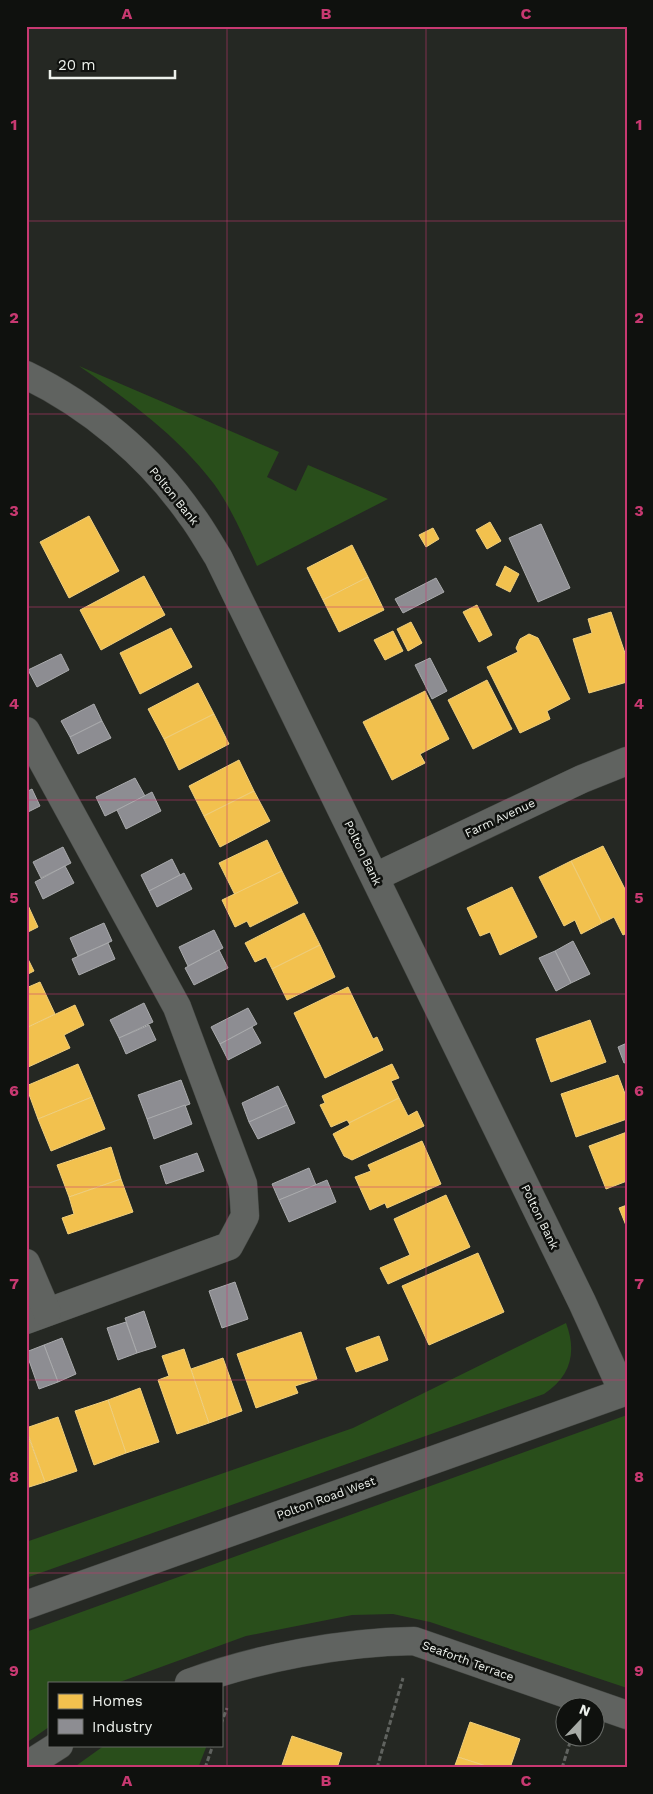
<svg xmlns="http://www.w3.org/2000/svg" width="653" height="1794" font-family="'Work Sans',sans-serif">
<style>
.green{fill:#294e1b}
.homes{fill:#f2c14e;stroke:#f0cf7d}
.industry{fill:#8d8d92;stroke:#aaabad}
.lines{fill:none;stroke-linecap:round;stroke-linejoin:round}
.minor-casing{stroke:#434642;stroke-width:29}
.path{stroke:#60635f;stroke-width:3;stroke-dasharray:5 2.5;stroke-linecap:butt}
.minor{stroke:#606360;stroke-width:28}
.grid{fill:none;stroke:#c83971;stroke-width:1;stroke-opacity:0.55}
.labels{text-anchor:middle;stroke-width:5;stroke-linejoin:round;paint-order:stroke}
.street-label{font-size:12px;fill:#edf1ec;stroke:#0f110e}
.neatline{fill:none;stroke:#c83971;stroke-width:2}
.grid-label{font-size:16px;text-anchor:middle;font-weight:bold;fill:#c83971}
</style>
<rect width="100%" height="100%" fill="#252823"/>
<g class="green">
<path d="M79,366L279,452L267,477L296,491L308,465L388,499L257,566C244,538 232,509 214,484C177,435 129,401 79,366Z"/>
<path d="M566,1323C577,1352 571,1376 544,1394L26,1578V1542L353,1428Z"/>
<polygon points="627,1415 627,1688 430,1622 393,1614 352,1615 246,1636 117,1683 49,1683 49,1727 26,1743 26,1632"/>
<polygon points="105,1745 207,1745 198,1768 73,1768"/>
</g>
<g class="homes">
<polygon points="89,516 119,571 69,598 40,542"/>
<polygon points="490,522 501,541 487,549 476,530"/>
<polygon points="433,528 439,539 426,547 419,535"/>
<polygon points="352,545 368,577 323,600 307,568"/>
<polygon points="505,566 519,574 510,592 496,585"/>
<polygon points="144,576 165,615 101,650 80,610"/>
<polygon points="368,577 384,610 339,632 323,600"/>
<polygon points="477,605 492,635 479,642 463,612"/>
<polygon points="611,612 627,659 627,682 589,693 573,639 592,633 588,619"/>
<polygon points="411,622 422,643 408,651 397,629"/>
<polygon points="171,628 192,667 140,694 120,653"/>
<polygon points="393,631 403,651 385,660 374,640"/>
<polygon points="529,634 538,638 570,699 547,711 550,719 520,733 487,667 518,652 516,648 520,639"/>
<polygon points="487,680 512,729 473,749 448,700"/>
<polygon points="198,683 214,714 164,739 148,709"/>
<polygon points="425,691 449,739 420,754 425,763 392,780 363,722"/>
<polygon points="214,714 229,744 179,770 164,739"/>
<polygon points="239,760 254,791 204,816 189,786"/>
<polygon points="254,791 270,821 220,847 204,816"/>
<polygon points="267,840 282,871 235,895 219,863"/>
<polygon points="603,846 627,893 627,933 623,935 614,917 602,923 571,861"/>
<polygon points="571,861 602,923 581,934 575,920 564,926 539,877"/>
<polygon points="282,871 298,903 250,927 247,921 235,927 222,900"/>
<polygon points="512,887 537,937 500,955 490,932 480,936 467,908"/>
<polygon points="26,901 38,927 26,933"/>
<polygon points="304,913 320,945 272,969 266,957 255,962 245,943"/>
<polygon points="320,945 335,977 287,1000 272,969"/>
<polygon points="26,955 34,971 26,975"/>
<polygon points="40,982 55,1014 26,1028 26,988"/>
<polygon points="348,987 373,1039 377,1037 383,1050 325,1078 294,1013"/>
<polygon points="75,1005 84,1025 64,1035 70,1048 26,1068 26,1028"/>
<polygon points="590,1020 606,1062 551,1082 536,1039"/>
<polygon points="78,1064 92,1097 38,1119 26,1086"/>
<polygon points="392,1064 399,1078 391,1081 399,1098 349,1123 347,1120 331,1127 320,1105 325,1103 322,1096"/>
<polygon points="618,1075 627,1099 627,1119 576,1137 561,1094"/>
<polygon points="92,1097 105,1129 51,1151 38,1119"/>
<polygon points="399,1098 408,1116 417,1111 424,1126 352,1160 344,1156 333,1134 350,1125 349,1123"/>
<polygon points="627,1132 627,1181 606,1189 589,1146"/>
<polygon points="422,1141 441,1184 387,1208 385,1203 370,1210 355,1177 371,1171 368,1165"/>
<polygon points="111,1147 121,1179 69,1197 57,1165"/>
<polygon points="121,1179 133,1212 68,1234 62,1218 74,1214 69,1197"/>
<polygon points="446,1195 470,1247 388,1284 380,1268 410,1255 394,1219"/>
<polygon points="627,1205 627,1228 619,1208"/>
<polygon points="478,1253 504,1312 429,1345 402,1286"/>
<polygon points="301,1332 317,1379 295,1386 298,1393 256,1408 237,1354"/>
<polygon points="379,1336 388,1360 356,1372 346,1348"/>
<polygon points="184,1349 209,1423 177,1434 158,1380 169,1376 162,1356"/>
<polygon points="223,1358 242,1411 209,1423 191,1369"/>
<polygon points="140,1388 159,1442 126,1453 108,1400"/>
<polygon points="108,1400 126,1453 94,1465 75,1411"/>
<polygon points="58,1417 77,1471 45,1482 26,1428"/>
<polygon points="26,1430 45,1482 26,1488"/>
<polygon points="470,1722 520,1739 510,1768 492,1768 458,1757"/>
<polygon points="292,1736 342,1753 337,1768 281,1768"/>
<polygon points="458,1757 492,1768 454,1768"/>
</g>
<g class="industry">
<polygon points="541,524 570,588 538,602 509,538"/>
<polygon points="436,578 444,592 403,613 395,599"/>
<polygon points="61,654 69,670 37,687 28,670"/>
<polygon points="430,658 447,691 432,699 415,665"/>
<polygon points="94,704 102,721 70,737 61,721"/>
<polygon points="102,721 111,738 78,754 70,737"/>
<polygon points="135,778 145,796 105,816 96,797"/>
<polygon points="32,789 40,806 26,813 26,792"/>
<polygon points="152,792 161,811 126,829 117,810"/>
<polygon points="63,847 71,863 41,878 33,862"/>
<polygon points="172,859 180,875 149,891 141,875"/>
<polygon points="65,866 74,883 43,899 35,882"/>
<polygon points="184,873 192,889 157,907 149,891"/>
<polygon points="104,923 112,941 78,956 70,938"/>
<polygon points="214,930 223,948 188,966 179,947"/>
<polygon points="573,941 590,974 571,983 555,951"/>
<polygon points="108,943 115,959 79,975 72,959"/>
<polygon points="219,950 228,968 194,985 185,968"/>
<polygon points="555,951 571,983 556,991 539,958"/>
<polygon points="144,1003 153,1022 119,1038 110,1020"/>
<polygon points="248,1008 257,1024 220,1044 211,1027"/>
<polygon points="149,1025 156,1040 126,1054 119,1038"/>
<polygon points="252,1027 261,1043 228,1060 220,1044"/>
<polygon points="627,1043 627,1062 624,1063 618,1047"/>
<polygon points="181,1080 190,1104 147,1119 138,1095"/>
<polygon points="278,1086 287,1105 249,1122 242,1103"/>
<polygon points="185,1105 192,1124 154,1139 147,1119"/>
<polygon points="287,1105 295,1123 258,1139 249,1122"/>
<polygon points="197,1153 204,1171 166,1184 160,1166"/>
<polygon points="309,1168 316,1185 279,1200 272,1184"/>
<polygon points="327,1180 336,1202 289,1222 279,1200"/>
<polygon points="235,1282 248,1319 222,1328 209,1291"/>
<polygon points="144,1311 156,1347 137,1353 125,1318"/>
<polygon points="126,1322 137,1353 118,1360 107,1328"/>
<polygon points="62,1338 76,1374 58,1382 44,1345"/>
<polygon points="44,1345 58,1382 39,1389 26,1352"/>
</g>
<g class="lines">
<g class="minor-casing">
<g id="minor">
<path d="M26,375C90,406 150,456 191,515C201,528 209,543 218,557L582,1302L623,1392"/>
<polyline points="26,731 177,1007 243,1184 245,1216 229,1246 26,1320"/>
<polyline points="375,877 582,779 627,761"/>
<polyline points="26,1263 47,1312"/>
<polyline points="26,1605 627,1391"/>
<path d="M189,1683C257,1658 342,1642 414,1641L627,1715"/>
<polyline points="26,1766 59,1745"/>
</g>
</g>
<g class="path">
<polyline points="221,1724 227,1708"/>
<polyline points="205,1768 213,1745"/>
<polyline points="377,1768 403,1678"/>
<polyline points="562,1768 572,1736"/>
</g>
<use href="#minor" class="minor"/>
</g>
<path class="grid" d="M227,26V1768M426,26V1768M26,221H627M26,414H627M26,607H627M26,800H627M26,994H627M26,1187H627M26,1380H627M26,1573H627"/>
<g class="labels">
<g class="street-label">
<text transform="translate(174 496) rotate(51)" y="4">Polton Bank</text>
<text transform="translate(500 818) rotate(-25)" y="4">Farm Avenue</text>
<text transform="translate(363 853) rotate(64)" y="4">Polton Bank</text>
<text transform="translate(540 1217) rotate(64)" y="4">Polton Bank</text>
<text transform="translate(326 1498) rotate(-20)" y="4">Polton Road West</text>
<text transform="translate(468 1661) rotate(20)" y="4">Seaforth Terrace</text>
</g>
</g>
<rect width="653" height="1794" fill="none" stroke="#0f110e" stroke-width="55"/>
<rect x="48" y="1682" width="175" height="65" fill="#0f110e" stroke="#686b67"/>
<rect x="58" y="1694" width="25" height="15" fill="#f2c14e" stroke="#686b67"/>
<text x="92" y="1706" font-size="15" fill="#edf1ec">Homes</text>
<rect x="58" y="1719" width="25" height="15" fill="#8d8d92" stroke="#686b67"/>
<text x="92" y="1732" font-size="15" fill="#edf1ec">Industry</text>
<g transform="translate(580 1722) rotate(22)"><circle r="24" fill="#0f110e" stroke="#686b67"/>
<path d="M0-4L9 19L0 12L-9 19Z" fill="#a7aba6"/>
<text y="-8" font-size="14" font-weight="bold" text-anchor="middle" fill="#edf1ec">N</text>
</g>
<path d="M50 70v8h125v-8" fill="none" stroke="#edf1ec" stroke-width="2.5"/>
<text x="58" y="70" font-size="15" fill="#edf1ec" stroke="#0f110e" stroke-width="4" paint-order="stroke">20 m</text>
<rect x="28" y="28" width="598" height="1738" class="neatline"/>
<g class="grid-label">
<text x="127" y="19">A</text>
<text x="326" y="19">B</text>
<text x="526" y="19">C</text>
<text x="14" y="130">1</text>
<text x="639" y="130">1</text>
<text x="14" y="323">2</text>
<text x="639" y="323">2</text>
<text x="14" y="516">3</text>
<text x="639" y="516">3</text>
<text x="14" y="709">4</text>
<text x="639" y="709">4</text>
<text x="14" y="903">5</text>
<text x="639" y="903">5</text>
<text x="14" y="1096">6</text>
<text x="639" y="1096">6</text>
<text x="14" y="1289">7</text>
<text x="639" y="1289">7</text>
<text x="14" y="1482">8</text>
<text x="639" y="1482">8</text>
<text x="14" y="1676">9</text>
<text x="639" y="1676">9</text>
<text x="127" y="1786">A</text>
<text x="326" y="1786">B</text>
<text x="526" y="1786">C</text>
</g>
</svg>
